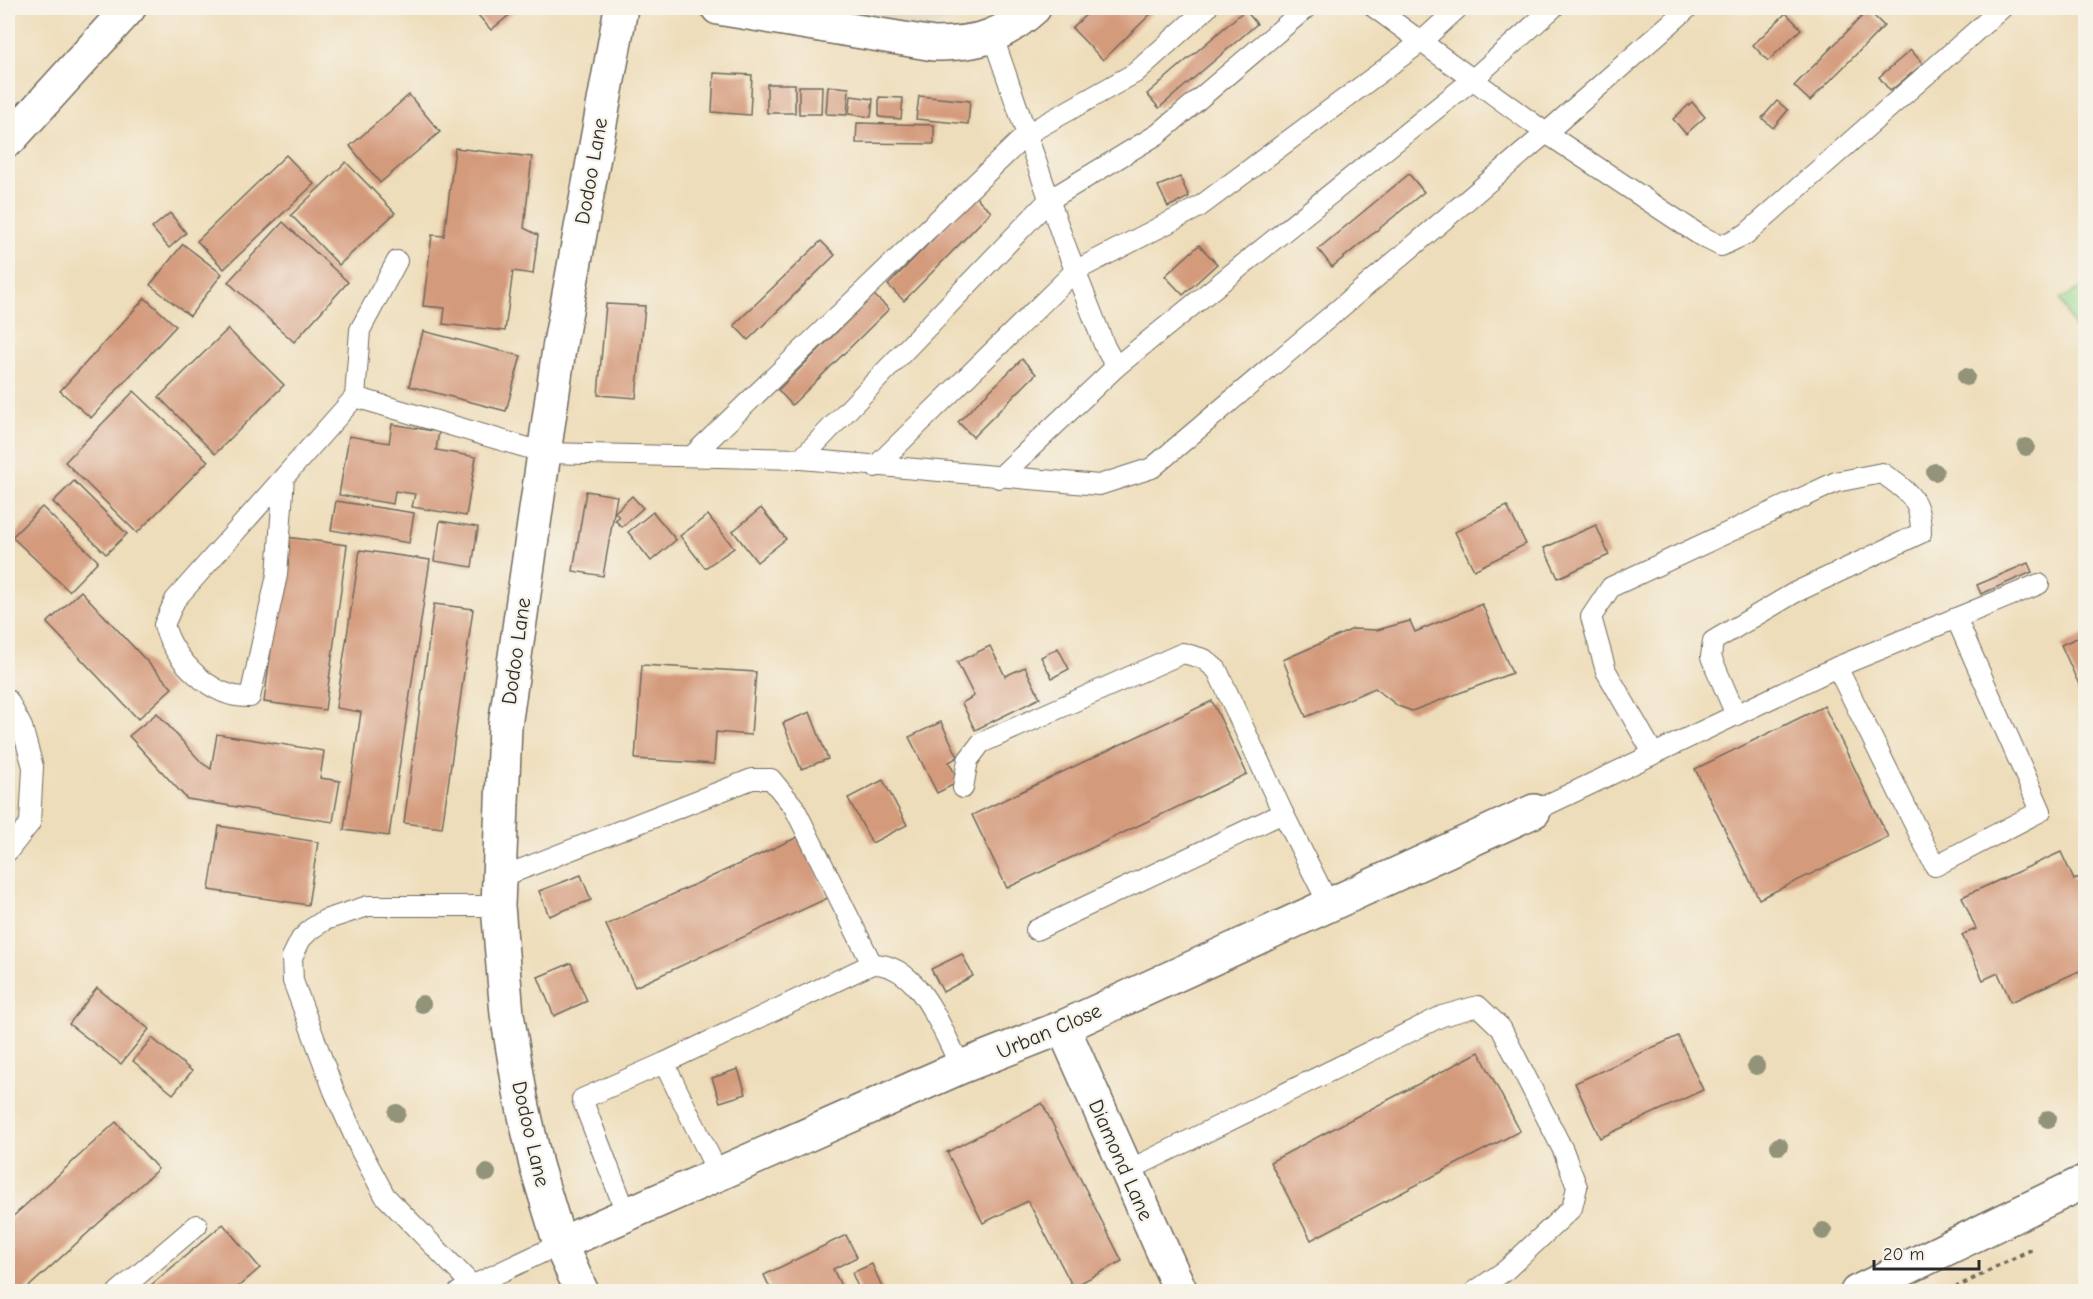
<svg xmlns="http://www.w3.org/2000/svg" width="2093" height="1299" font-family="'Comic Neue',sans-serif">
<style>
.built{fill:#ddcfb1}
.green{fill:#96d990;stroke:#60825e;stroke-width:1.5}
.building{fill:#d49a7c}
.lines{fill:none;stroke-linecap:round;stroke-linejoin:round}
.lane-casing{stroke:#6f695d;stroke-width:22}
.street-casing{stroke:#6f695d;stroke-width:36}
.secondary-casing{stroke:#6f695d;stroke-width:36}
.path{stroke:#6f695d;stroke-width:4;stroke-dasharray:4.5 4.5;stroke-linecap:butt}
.lane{stroke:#fff;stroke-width:20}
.street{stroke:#fff;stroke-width:33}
.secondary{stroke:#fff;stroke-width:33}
.tree{fill:#929379}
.labels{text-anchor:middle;stroke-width:4.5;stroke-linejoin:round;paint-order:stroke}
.street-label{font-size:21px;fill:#2b2b2b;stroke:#f7f3e8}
</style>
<rect width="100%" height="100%" fill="#f7f3e8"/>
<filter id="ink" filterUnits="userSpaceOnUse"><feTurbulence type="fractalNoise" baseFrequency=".0167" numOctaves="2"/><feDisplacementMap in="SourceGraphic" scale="12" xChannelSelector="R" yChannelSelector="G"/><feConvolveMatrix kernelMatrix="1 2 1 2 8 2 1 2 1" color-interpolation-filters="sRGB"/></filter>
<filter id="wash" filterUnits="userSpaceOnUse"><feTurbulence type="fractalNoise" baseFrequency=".008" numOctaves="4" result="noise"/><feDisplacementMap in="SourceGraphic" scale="24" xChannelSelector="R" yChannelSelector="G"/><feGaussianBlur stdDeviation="1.35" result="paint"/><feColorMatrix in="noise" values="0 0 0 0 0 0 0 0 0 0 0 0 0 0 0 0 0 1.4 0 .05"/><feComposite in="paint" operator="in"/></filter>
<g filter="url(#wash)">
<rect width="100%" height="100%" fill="#eeddba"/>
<polygon class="built" points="754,8 986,8 930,29"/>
<polygon class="green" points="2085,286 2085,350 2060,299"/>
<g id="blocks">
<g class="building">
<polygon points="472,8 518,8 491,30"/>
<polygon points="1093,8 1157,8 1103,60 1072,28"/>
<polygon points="1245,10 1257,24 1159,108 1147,94"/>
<polygon points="1868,10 1884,26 1810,101 1794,86"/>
<polygon points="1786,13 1801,29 1768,61 1753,45"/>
<polygon points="1911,50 1923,64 1890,91 1879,77"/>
<polygon points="714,73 752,75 750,115 712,112"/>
<rect x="767" y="84" width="28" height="29"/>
<polygon points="799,86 822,86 821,114 799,114"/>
<polygon points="828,86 849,88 847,115 826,114"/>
<polygon points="409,95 440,132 380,183 350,146"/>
<polygon points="851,96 873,99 871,117 849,114"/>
<polygon points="919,96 970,101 968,124 916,119"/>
<polygon points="879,97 903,98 901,119 879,117"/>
<polygon points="1777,101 1788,110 1773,128 1762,118"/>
<polygon points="1692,102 1705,117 1686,134 1673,119"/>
<polygon points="857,123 934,125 934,144 856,143"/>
<polygon points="455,148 532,157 524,228 538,235 533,274 513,271 505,331 443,324 445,308 423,306 432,235 444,236"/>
<polygon points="286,155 314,184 224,269 197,241"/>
<polygon points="346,162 395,213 339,265 291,215"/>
<polygon points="1409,174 1424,192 1332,267 1318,249"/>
<polygon points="1180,177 1189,197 1168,207 1158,186"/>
<polygon points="975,196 991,212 904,301 888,285"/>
<polygon points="170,213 186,233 169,248 152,228"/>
<polygon points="283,222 348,282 294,342 228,282"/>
<polygon points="821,241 835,255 748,340 734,325"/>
<polygon points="183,244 222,274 190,316 150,285"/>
<polygon points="1199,245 1217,264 1183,295 1165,276"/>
<polygon points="874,295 889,309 792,405 778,390"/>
<polygon points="145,298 176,326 91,418 60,391"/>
<polygon points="606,304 645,306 636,398 598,395"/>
<polygon points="228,329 284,385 215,454 159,397"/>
<polygon points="423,331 521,356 506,411 409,386"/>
<polygon points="1022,359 1036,374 973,437 958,422"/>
<polygon points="134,391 208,461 137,533 65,462"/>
<polygon points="392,424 439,432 436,450 476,457 466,516 412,507 415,494 395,491 393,504 339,495 349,436 389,443"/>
<polygon points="74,481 127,534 106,554 53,502"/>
<polygon points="586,491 617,496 603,576 573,571"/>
<polygon points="632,496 643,508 622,527 615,520 619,517 615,512"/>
<polygon points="336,501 414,513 409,543 331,530"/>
<polygon points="1507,506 1526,544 1474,570 1455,532"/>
<polygon points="42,507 98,561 69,591 12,537"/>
<polygon points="761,508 786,539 757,562 733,531"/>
<polygon points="653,512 676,540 651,561 628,532"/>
<polygon points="708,515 734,548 705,568 680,536"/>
<polygon points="440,521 478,527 472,567 434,561"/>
<polygon points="1596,525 1609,555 1558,578 1544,548"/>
<polygon points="286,537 347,545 325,710 264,702"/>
<polygon points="360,550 430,560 389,836 344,830 361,712 336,708"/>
<polygon points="2028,563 2032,572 1981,594 1977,585"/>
<polygon points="81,591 172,688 138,719 47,623"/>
<polygon points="434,604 473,609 442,828 404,823"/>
<polygon points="1482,604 1512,673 1412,711 1398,706 1375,688 1306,717 1283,660 1353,629 1377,630 1410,621 1415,632"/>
<polygon points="2086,634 2086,700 2061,645"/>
<polygon points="990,646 1005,676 1025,667 1040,698 975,730 962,703 974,696 957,662"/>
<polygon points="1058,648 1069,669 1052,678 1041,657"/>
<polygon points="642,665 756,672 751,735 716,732 714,764 635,759"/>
<polygon points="1212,701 1247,774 1007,888 972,815"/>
<polygon points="1824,706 1888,837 1759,899 1695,769"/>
<polygon points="810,712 828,759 801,769 783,723"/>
<polygon points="157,713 202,763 211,769 217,734 324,751 320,778 340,781 333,822 187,799 129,736"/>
<polygon points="941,722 958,757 949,762 959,782 937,793 909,737"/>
<polygon points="883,780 907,825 872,843 848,798"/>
<polygon points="219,826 318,842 308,905 209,890"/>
<polygon points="800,836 828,898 635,987 606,925"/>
<polygon points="2061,852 2074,880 2086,874 2086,968 2011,1002 1998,973 1983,980 1962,935 1976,929 1962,897"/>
<polygon points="581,875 591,900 549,916 539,891"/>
<polygon points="962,954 973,976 943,992 931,969"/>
<polygon points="571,963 587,1001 554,1016 538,977"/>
<polygon points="97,988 149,1029 121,1064 69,1024"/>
<polygon points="1678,1036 1703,1090 1600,1138 1575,1083"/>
<polygon points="152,1038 192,1071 173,1094 133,1061"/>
<polygon points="1479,1052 1520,1131 1311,1240 1270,1162"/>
<polygon points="738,1069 746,1094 720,1102 712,1078"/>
<polygon points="1042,1103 1122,1261 1073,1287 1028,1201 983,1223 947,1152"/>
<polygon points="116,1122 158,1169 23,1292 8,1292 8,1221"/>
<polygon points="223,1224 260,1268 232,1292 143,1292"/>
<polygon points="846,1235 857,1257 833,1269 844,1292 772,1292 764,1275"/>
<polygon points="872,1264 884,1292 860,1292 852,1273"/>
</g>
</g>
</g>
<g filter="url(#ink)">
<use href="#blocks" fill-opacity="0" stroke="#6f695d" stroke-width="1.5"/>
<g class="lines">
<g class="lane-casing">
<g id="lane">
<polyline points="1375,8 1546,133 1701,236 1721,246 1746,234 2002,8"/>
<polyline points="993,37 1064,242 1105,347 1116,367 999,478"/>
<polyline points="1116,367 1472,80 1553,8"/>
<polyline points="355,397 545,453 801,459 1099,485 1152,468 1546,133 1688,8"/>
<polyline points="692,456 1027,134 1135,73 1207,8"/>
<polyline points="801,459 1049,200 1158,134 1306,8"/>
<polyline points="875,467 1075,271 1199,207 1421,42 1458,8"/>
<path d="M284,477L277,575L250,697C212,699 174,660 164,625L175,600L355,397L360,330L397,261"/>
<polyline points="1837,667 1935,866 2041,811 1956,618"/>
<polyline points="8,700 22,727 33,767 30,823 8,851"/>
<path d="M1653,753L1606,671L1591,617L1611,587L1836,482L1882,473C1909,492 1921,499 1921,533L1794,593L1713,641L1711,657L1736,715"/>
<polyline points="963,788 968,760 981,743 1183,653 1204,659 1217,670 1283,813 1329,905"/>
<polyline points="1534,811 1837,667 2039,584"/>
<polyline points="499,878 752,779 771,779 794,807 872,964"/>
<polyline points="1036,930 1283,813"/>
<polyline points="664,1063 719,1175"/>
<polyline points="1125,1172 1442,1016 1478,1006 1501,1028 1563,1150 1577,1187 1572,1208 1506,1270 1474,1292"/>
<path d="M627,1215L582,1099L664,1063L872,964C920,963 942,1031 961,1067"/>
<polyline points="472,1285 385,1196 361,1151 334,1091 293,981 292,957 301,939 311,929 325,920 368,906 498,906"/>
<polyline points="118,1292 197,1225"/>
<polyline points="459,1292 560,1244"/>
</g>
</g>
<g class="street-casing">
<g id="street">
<path d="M718,8L934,44C977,44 1002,37 1034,8"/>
<polyline points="10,139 129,8"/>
<polyline points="1063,1027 1181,1292"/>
<polyline points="560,1244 961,1067 1063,1027 1534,811"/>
<polyline points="582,1292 560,1244 536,1165 521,1098 507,1014 498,906 505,726 559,349 621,8"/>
</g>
</g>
<g class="secondary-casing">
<polyline id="secondary" points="1857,1292 2086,1181"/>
</g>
<polyline class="path" points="1947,1292 2032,1249"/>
<use href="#lane" class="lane"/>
<use href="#street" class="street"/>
<use href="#secondary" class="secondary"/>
</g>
<g class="tree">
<circle cx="1966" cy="377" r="9"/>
<circle cx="2026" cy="447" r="9"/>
<circle cx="1935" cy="472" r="9"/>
<circle cx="422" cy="1004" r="9"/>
<circle cx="1756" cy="1066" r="9"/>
<circle cx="397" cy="1113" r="9"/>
<circle cx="2048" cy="1119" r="9"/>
<circle cx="1779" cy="1146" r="9"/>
<circle cx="487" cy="1173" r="9"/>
<circle cx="1823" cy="1231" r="9"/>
</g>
</g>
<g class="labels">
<g class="street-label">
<text transform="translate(591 171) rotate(-80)" y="7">Dodoo Lane</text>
<text transform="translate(516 651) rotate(-82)" y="7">Dodoo Lane</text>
<text transform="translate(1049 1031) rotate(-23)" y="7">Urban Close</text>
<text transform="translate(531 1134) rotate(77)" y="7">Dodoo Lane</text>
<text transform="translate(1121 1160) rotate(66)" y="7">Diamond Lane</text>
</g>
</g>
<rect width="2093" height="1299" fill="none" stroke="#f7f3e8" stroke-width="30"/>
<path d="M1874 1260v9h105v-9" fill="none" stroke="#2b2b2b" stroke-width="3"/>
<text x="1883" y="1260" font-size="18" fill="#2b2b2b" stroke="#f7f3e8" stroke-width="4.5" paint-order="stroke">20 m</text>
</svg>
